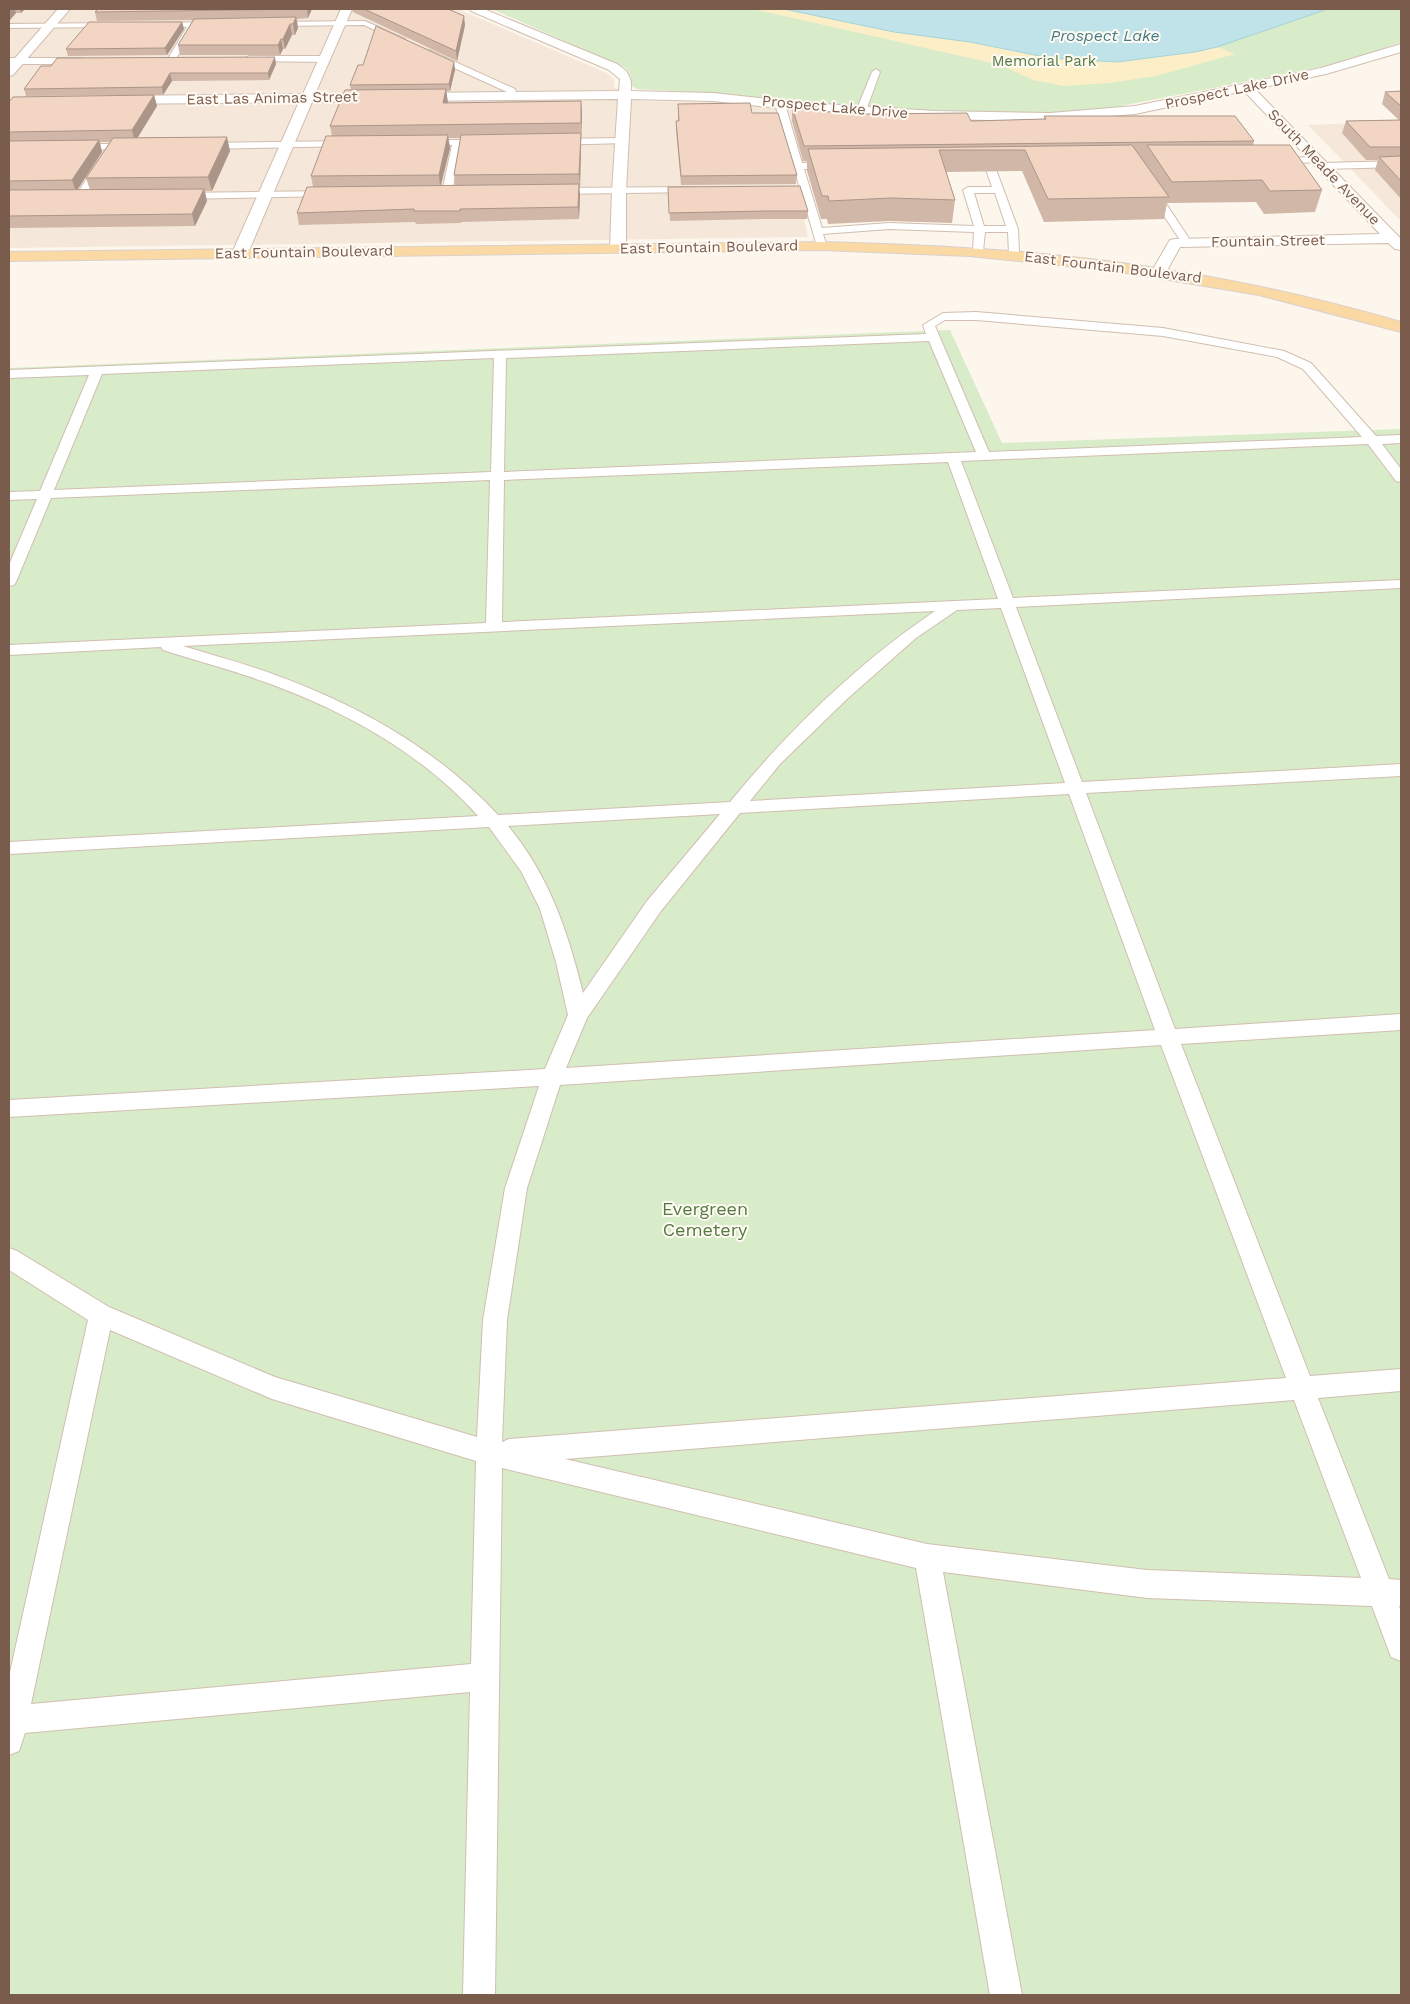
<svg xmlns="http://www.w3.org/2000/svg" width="1410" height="2004" font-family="'Work Sans',sans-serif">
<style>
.residential{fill:#f5e8da}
.green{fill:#d8ecc9}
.sand{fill:#fcefc7}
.water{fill:#bfe3e8;stroke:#a5d3da}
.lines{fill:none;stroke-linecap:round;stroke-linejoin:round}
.service-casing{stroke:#d1beb0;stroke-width:2}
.minor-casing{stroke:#d1beb0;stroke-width:2}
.primary-casing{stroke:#dad1cd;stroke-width:2}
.service{fill:#fff;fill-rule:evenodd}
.minor{fill:#fff;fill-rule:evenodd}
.primary{fill:#fbd9a5;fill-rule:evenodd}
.wall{fill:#d1b7a8;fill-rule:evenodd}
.shaded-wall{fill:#aa9588}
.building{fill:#f3d5c3;stroke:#aa9588}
.labels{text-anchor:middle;stroke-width:4;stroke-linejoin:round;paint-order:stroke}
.far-park-label{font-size:15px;fill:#537a41;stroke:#fffaf3}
.far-street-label{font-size:15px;fill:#7a5c4d;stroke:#fffaf3}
.far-water-label{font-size:16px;font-style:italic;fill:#437c86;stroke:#fffaf3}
.park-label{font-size:18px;fill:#537a41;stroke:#fffaf3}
</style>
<rect width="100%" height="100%" fill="#fdf6ec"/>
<g class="residential">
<polygon points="9,9 458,9 607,73 615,80 614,87 643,101 733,102 797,110 973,120 1029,121 1099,118 1121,116 1152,159 791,163 808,237 9,248"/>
<polygon points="1401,121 1401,221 1308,125"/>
</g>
<g class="green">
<polygon points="492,9 1401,9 1401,42 1360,57 1325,66 1131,104 1100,110 1050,114 894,109 804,103 712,93 637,89 631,85 631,77 625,68"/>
<polygon points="950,330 1002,443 1401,429 1401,1995 9,1995 9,368"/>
</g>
<polygon class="sand" points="753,9 784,9 894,32 970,42 1195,52 1218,47 1235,54 1156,76 1109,83 1064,86 1033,80 1001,65"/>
<polygon class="water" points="784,9 1328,9 1217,47 1195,52 1117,62 1050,58 970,42 894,32"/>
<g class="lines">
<g class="service-casing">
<g id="service">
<polygon points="365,21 405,39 398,41 364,25 271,26 267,24 271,22"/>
<polygon points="217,22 221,24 220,26 196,27 175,60 171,63 167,60 187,27 156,27 152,25 156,23"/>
<polygon points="115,23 116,25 112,27 9,28 9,24"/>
<polygon points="429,50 515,89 517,96 515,98 509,98 507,92 426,55 425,53"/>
<polygon points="249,56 324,56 328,59 324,62 246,61 245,59"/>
<polygon points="9,58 82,58 86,61 82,64 9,64"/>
<polygon points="876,69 880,72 866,111 864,113 858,113 856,111 872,72"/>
<path d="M780,101L785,104L802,163H833L838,166L833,169H804L822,228L889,223L974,226L963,190L968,187H992L984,164L989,161L994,164L1018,229L1019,254L1014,257L1009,254L1008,232H985L983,251L978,254L973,251L974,232L889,229L823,234L826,244L821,247L817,246L775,104ZM974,193H995L1006,226H984Z"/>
<polygon points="622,138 627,141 625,143 554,145 549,142 554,139"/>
<polygon points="487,139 492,142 490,144 461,145 452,192 451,194 443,194 442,192 452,145 424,146 419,143 421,141"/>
<polygon points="350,141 353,142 353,146 201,149 196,146 201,143"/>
<polygon points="74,144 135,144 140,147 135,150 71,149 69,147"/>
<polygon points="1317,157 1322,160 1320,162 1274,164 1269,161 1274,158"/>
<polygon points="103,158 108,161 85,197 80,200 76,199 75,197 98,161"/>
<polygon points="1401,161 1401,167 1324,169 1319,166 1324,163"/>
<polygon points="1151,186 1155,187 1192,243 1191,245 1187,246 1182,243 1146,189"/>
<polygon points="695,187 700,190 699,192 552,194 547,191 552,188"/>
<polygon points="330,191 335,194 334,196 179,199 174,196 179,193"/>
<path d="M976,312L1163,328L1284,351L1311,363L1376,436L1401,435V443L1382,444L1401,469V482L1396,481L1368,444L961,461L1013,598L1401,580V588L1016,607L1082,782L1401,764V776L1086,793L1175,1029L1401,1014V1030L1181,1044L1310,1376L1401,1369V1391L1318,1398L1389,1579L1401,1580V1606H1399L1401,1612V1661L1391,1657L1372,1606L1147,1598L943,1572L1022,1995H990L916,1568L502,1468L495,1995H463L470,1692L25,1733L19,1751L9,1755V1677L88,1320L9,1270V1248L17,1251L109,1307L275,1377L477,1437L483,1320L505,1188L539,1086L9,1117V1100L545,1069L568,1015L556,962L540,909L521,871L489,827L9,854V842L478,816C422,753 343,710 265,682C232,670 197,661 163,650L161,647L9,655V645L486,623L490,480L51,498L16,582L14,585L9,586V565L37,499L9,500V492L40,491L89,375L9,378V370L926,334L923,325L943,313ZM945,320H976L1163,336L1277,357L1303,369L1362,437L989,452L935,326ZM929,341L976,452L504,472L506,358ZM494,358L491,472L54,490L102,374ZM948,462L998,599L502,622L504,480ZM1001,608L1065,783L750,801L780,764L847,699L916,638L957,610ZM935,611C858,663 789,730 730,802L498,815C438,750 360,706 278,676C247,664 215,656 183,646ZM1069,794L1155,1030L566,1068L587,1018L661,911L740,813ZM720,814L647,901L583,993C568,932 549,875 508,826ZM1161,1045L1286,1378L509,1439L502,1442L507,1320L527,1188L560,1085ZM110,1330L272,1399L476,1461L471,1664L31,1704ZM1294,1400L1361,1578L1147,1570L927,1544L565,1459Z"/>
</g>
</g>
<g class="minor-casing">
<g id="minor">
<polygon points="58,9 70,9 13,75 9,76 9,65"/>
<path d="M341,9H352L315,94L619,91L620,79L609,70L471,11L470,9H484L617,64C629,72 632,78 631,91L713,93L807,103L935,111L1050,113L1135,106L1321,68L1401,44V52L1326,74L1255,89L1401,239V250L1395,249L1388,243L1180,247L1165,274H1155L1152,271L1168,243L1170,240L1175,239L1380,234L1244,91L1135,114L1050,121L935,119L807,111L713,101L631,99L626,191V248L623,251H613L610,248L612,191L618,99L312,102L248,253L245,256H235L232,253L299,102L118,104L112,100L118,96L303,94Z"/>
</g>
</g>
<g class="primary-casing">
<path id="primary" d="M822,242C944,245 1067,252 1187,273C1260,285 1331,302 1401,322V332L1259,295L1114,271L969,256L822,250L9,261V252Z"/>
</g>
<use href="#service" class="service"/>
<use href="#minor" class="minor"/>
<use href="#primary" class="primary"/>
</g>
<g class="wall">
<polygon points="9,9 25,9 21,13 16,13 9,21"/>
<polygon points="312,9 308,18 297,19 298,28 295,35 292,35 285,49 283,49 280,55 180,55 178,45 193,20 97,21 95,12"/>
<polygon points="352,9 448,9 465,25 457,61 353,12"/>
<polygon points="182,22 184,29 167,55 68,56 66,49"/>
<path d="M454,62L455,70L450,91H446L448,103L582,114L580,187H579L580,196L579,219L461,222V223L416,224L415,222L299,225L297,213L313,187L311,176L332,136L330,126L351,90L350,85L363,65ZM448,138H461L454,175L455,185L441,186L450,148Z"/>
<polygon points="276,64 269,80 172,81 163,95 26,96 24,89 41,66"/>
<polygon points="1401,91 1401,199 1375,170 1378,160 1366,160 1342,133 1346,121 1399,120 1382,104 1385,92"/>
<path d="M154,95L157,106L137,138L230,151L212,191H205L207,201L195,226L9,228V102ZM100,142H110L86,178L90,190H77L102,152Z"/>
<polygon points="678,104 752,113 797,175 796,184 681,185 676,130 676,121 678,121"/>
<polygon points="792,107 822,112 971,121 1044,119 1044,116 1254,141 1253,145 1322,190 1315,212 1264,214 1256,202 1167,203 1164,219 1044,222 1022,171 946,172 955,200 952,223 889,221 828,224 827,219 821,219 807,171 807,161 803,161 792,121"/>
<polygon points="668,187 808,211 807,219 764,219 670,221"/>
</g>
<g class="shaded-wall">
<polygon points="9,9 15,9 16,13 9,21"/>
<polygon points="20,9 25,9 21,13"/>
<polygon points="307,9 312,9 308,18"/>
<polygon points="464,16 465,25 457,61 456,51"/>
<polygon points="296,17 298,28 295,35 293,24"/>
<polygon points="182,22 184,29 167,55 165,48"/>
<polygon points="290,24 292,35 285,49 283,39"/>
<polygon points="281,39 283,49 280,55 278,45"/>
<polygon points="275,57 276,64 269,80 268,73"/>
<polygon points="454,62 455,70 450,91 449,84"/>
<polygon points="170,73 172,81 163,95 162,87"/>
<polygon points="446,89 448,103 443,103"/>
<polygon points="154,95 157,106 135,142 132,130"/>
<polygon points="581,101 582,114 581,137"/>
<polygon points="581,133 581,146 580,187 579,174"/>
<polygon points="448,135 450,148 440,188 439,175"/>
<polygon points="227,137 230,151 212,191 208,177"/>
<polygon points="99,140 102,152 76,192 72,180"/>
<polygon points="579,184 580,196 579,219 578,207"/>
<polygon points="204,189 207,201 195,226 192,214"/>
</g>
<g class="building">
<polygon points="98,9 307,9 95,12"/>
<polygon points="364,9 448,9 464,16 456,51"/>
<polygon points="296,17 293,24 290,24 283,39 281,39 278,45 178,45 194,19"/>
<polygon points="89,22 182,22 165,48 66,49"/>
<polygon points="376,26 454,62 449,84 350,85 358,65 363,65"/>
<polygon points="275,57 268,73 170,73 162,87 24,89 41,66 51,66 57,58"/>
<polygon points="446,89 443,103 581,101 581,123 330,126 345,90"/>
<polygon points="1401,91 1401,106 1385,92"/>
<polygon points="154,95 132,130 9,132 9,102 13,97"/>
<polygon points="750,103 752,113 778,113 797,175 681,176 676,121 679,121 678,104"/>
<polygon points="820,106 822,112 863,111 864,114 967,113 971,121 1046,119 1044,116 1235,116 1254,141 804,146 792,107"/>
<polygon points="1401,120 1401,147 1370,147 1346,121"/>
<polygon points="581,133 579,174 454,175 461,135"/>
<polygon points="448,135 439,175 311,176 326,136"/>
<polygon points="227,137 208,177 86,178 113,138"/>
<polygon points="99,140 72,180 9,181 9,141"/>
<polygon points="1132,145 1169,197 1048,199 1025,150 939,150 955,200 891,198 829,201 828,196 822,196 808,149"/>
<polygon points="1147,145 1290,145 1322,190 1270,191 1262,180 1172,182"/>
<polygon points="1401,156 1401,181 1379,157"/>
<polygon points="579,184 578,207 460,209 460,211 414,211 414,209 297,213 307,187"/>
<polygon points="800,186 808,211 764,211 669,213 668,187"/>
<polygon points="204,189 192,214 9,216 9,190"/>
</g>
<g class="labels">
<g class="far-park-label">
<text x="1044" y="66">Memorial Park</text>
</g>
<g class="far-street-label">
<text transform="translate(1237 89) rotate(-12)" y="5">Prospect Lake Drive</text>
<text transform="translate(272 98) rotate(-1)" y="5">East Las Animas Street</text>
<text transform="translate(835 107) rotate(5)" y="5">Prospect Lake Drive</text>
<text transform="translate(1324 167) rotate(46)" y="5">South Meade Avenue</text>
<text transform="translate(1268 241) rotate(-1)" y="5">Fountain Street</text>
<text transform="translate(709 247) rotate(-1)" y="5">East Fountain Boulevard</text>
<text transform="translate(304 252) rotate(-1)" y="5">East Fountain Boulevard</text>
<text transform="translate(1113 267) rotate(7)" y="5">East Fountain Boulevard</text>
</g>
<g class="far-water-label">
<text x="1105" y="41">Prospect Lake</text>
</g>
<g class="park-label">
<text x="705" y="1215">Evergreen<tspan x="705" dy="21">Cemetery</tspan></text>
</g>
</g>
<rect width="1410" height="2004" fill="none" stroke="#7a5c4d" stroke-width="20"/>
</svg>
